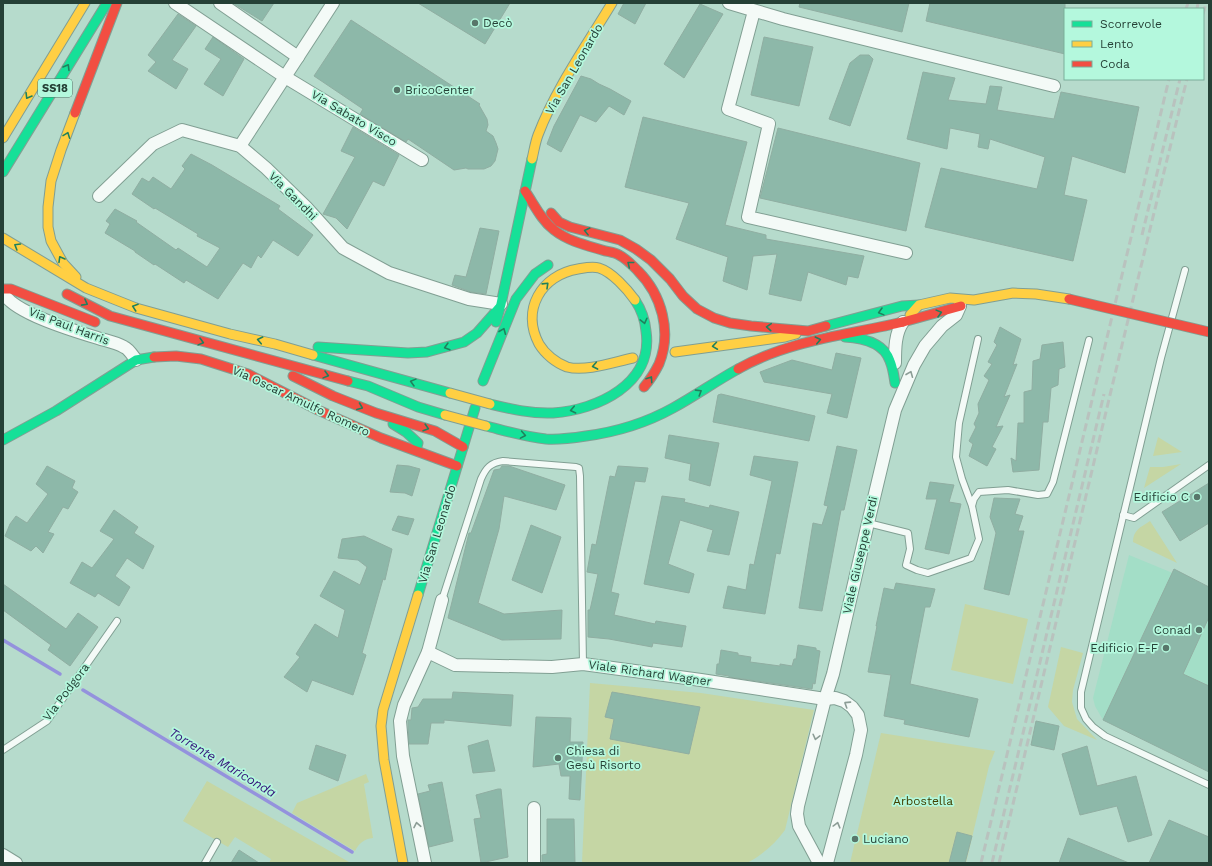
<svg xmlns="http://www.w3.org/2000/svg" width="1212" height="866" font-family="'Work Sans',sans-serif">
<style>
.built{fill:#a3dec7}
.green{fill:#c5d6a4}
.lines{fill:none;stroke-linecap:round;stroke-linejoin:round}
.stream{stroke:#9492dd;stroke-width:3.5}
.building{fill:#8db8a9;stroke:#90aea2}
.lane-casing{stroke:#819f93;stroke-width:8}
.street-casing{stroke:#819f93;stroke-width:14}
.fast-casing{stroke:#819f93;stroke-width:11}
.slow-casing{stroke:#819f93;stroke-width:11}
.jam-casing{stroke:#819f93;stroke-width:11}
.lane{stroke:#f4faf7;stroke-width:6}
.street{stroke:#f4faf7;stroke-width:12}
.fast{stroke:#16e098;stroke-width:9}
.slow{stroke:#ffcf43;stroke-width:9}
.jam{stroke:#f24e42;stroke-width:9}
.rail{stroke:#b9c2be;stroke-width:3;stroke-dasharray:8 4;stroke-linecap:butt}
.slow-bridge-casing{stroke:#819f93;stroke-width:11;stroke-linecap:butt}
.jam-bridge-casing{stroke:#819f93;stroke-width:11;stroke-linecap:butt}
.slow-bridge{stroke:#ffcf43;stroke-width:9}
.jam-bridge{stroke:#f24e42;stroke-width:9}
.oneway{stroke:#1f805d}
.oneway2{stroke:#8c9d96}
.poi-dot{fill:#58766a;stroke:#b4f8dd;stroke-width:1.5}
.labels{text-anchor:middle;stroke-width:3.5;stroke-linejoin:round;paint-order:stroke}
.shield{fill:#b4f8dd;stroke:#507768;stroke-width:1}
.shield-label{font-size:11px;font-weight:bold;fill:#254036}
.poi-label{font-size:12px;fill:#254036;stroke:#b4f8dd;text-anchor:start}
.street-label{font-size:12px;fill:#254036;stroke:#b4f8dd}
.park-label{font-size:12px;fill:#424000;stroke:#b4f8dd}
.water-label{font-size:13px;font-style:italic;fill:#34137a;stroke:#b4f8dd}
</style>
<rect width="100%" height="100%" fill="#b6dbcc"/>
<polygon class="built" points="1129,555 1209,588 1209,772 1103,720 1095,706 1093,698"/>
<g class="green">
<polygon points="1158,437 1182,452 1153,456"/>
<polygon points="1181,464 1144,488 1150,467 1163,467"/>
<path d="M1150,521L1177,563L1133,542C1133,530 1141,527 1150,521Z"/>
<polygon points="965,604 1028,619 1013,684 951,670"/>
<polygon points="1061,647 1083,653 1073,690 1072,702 1077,719 1097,740 1064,726 1048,707"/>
<path d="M590,683L701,693L814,710L785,830C775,844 762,855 747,863H582Z"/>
<polygon points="881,733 995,751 989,766 966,863 850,863"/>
<path d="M366,774L369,782L364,784L373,838C364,839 359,843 355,851L292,813L297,803Z"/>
<polygon points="207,781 349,862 349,863 269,863 271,859 235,837 228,847 183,821"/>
</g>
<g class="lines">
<g class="stream">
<polyline points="3,640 60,674"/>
<polyline points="83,690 352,852"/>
</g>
</g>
<g class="building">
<polygon points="233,3 274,3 262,21"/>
<polygon points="418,3 510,3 485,44"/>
<polygon points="624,3 646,3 635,24 618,14"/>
<polygon points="800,3 909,3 902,32 799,7"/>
<polygon points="930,3 1065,3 1065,54 926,21"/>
<polygon points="700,4 723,14 684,78 664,64"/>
<polygon points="178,14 196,26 172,60 188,69 176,89 148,71 156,62 148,55"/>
<polygon points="351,20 480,104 479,105 487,119 488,125 486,131 493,136 496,143 498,149 495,161 491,166 484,169 468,169 466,168 454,170 408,139 406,142 360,114 363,109 314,76"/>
<polygon points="213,37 244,59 223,96 204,84 221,59 205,49"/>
<polygon points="764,37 813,47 799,106 751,95"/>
<polygon points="860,55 869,55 873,59 850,126 829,119 850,63"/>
<polygon points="923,72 955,78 948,100 986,104 990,86 1002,87 997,110 1054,119 1061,92 1139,107 1125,173 1072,156 1064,195 1087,200 1073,261 925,227 941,168 1037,189 1045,157 990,139 988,149 978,147 980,134 950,128 947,149 907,139"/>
<polygon points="581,76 591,79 599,84 610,89 631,101 624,115 609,106 596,122 580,115 561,152 547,144 554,126"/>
<polygon points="643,117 747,142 725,225 766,235 766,239 864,256 858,278 848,276 846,285 808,272 801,301 769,294 777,254 753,256 747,290 723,281 728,257 676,239 689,203 625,187"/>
<polygon points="353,127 399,155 384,186 373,181 347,229 336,218 323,214 355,157 341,151"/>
<polygon points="778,128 920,163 906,231 760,198"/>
<polygon points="191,154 212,165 280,206 278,209 313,235 298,256 273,240 261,258 258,255 251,268 243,263 218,299 186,280 184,283 155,264 154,265 135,252 135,251 105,233 110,224 106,221 115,209 137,221 136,222 176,250 178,248 207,267 220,248 197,236 198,234 155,208 154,209 132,194 142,178 149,182 153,177 171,189 185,169 182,166"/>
<polygon points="480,228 499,231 486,294 471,292 452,285 455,275 466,277"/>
<polygon points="1000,327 1021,339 1013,365 1017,364 1004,397 1010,395 996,427 1003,426 992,447 996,449 987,466 969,456 973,444 969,441 976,427 974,424 979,413 978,404 989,380 984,376 992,364 988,362 997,345 994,342"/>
<polygon points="1063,342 1065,367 1059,369 1058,385 1051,388 1048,422 1043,422 1039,470 1013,472 1011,458 1016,461 1018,423 1024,423 1024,392 1032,390 1033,361 1040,359 1042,345"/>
<polygon points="836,353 861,358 847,418 827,413 832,394 764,382 760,372 792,360 832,370"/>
<polygon points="721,394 815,416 809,441 713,422 718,395"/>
<polygon points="669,435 719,443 710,486 689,480 691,464 665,458"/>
<polygon points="837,446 857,450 844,510 841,510 822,611 799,608 813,523 822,525 828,506 824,505"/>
<polygon points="754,456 798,462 780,554 776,553 765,614 723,608 728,586 746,590 750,564 754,565 772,481 750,475"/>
<polygon points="397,465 409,466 420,469 412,496 405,493 390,492"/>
<polygon points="47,466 75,481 72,488 78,492 68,509 63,507 48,532 54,534 43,553 36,546 31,551 5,536 10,524 16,516 27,523 48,494 36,484"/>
<polygon points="502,466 509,466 565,485 556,510 504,496 499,529 478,603 504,614 562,610 561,639 502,640 448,618 469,533 471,533 494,470 500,469"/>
<polygon points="618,466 648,468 645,482 635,481 611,592 619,594 614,615 655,624 656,621 686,626 682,647 653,643 652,647 609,639 588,637 588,610 590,610 598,574 587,572 592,544 596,545 610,476 615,477"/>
<polygon points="930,482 954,485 949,502 961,504 949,554 925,549 937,499 926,499"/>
<polygon points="1209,483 1209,523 1180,541 1162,512"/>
<polygon points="662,496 685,499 684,502 709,508 710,505 739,512 729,555 707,551 713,530 680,520 668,564 694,574 689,593 644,584"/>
<polygon points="994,498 1020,499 1015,514 1023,516 1018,531 1024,531 1009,595 984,589 996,533 990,517"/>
<polygon points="114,510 138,527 134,533 154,546 143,569 127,558 115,576 130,587 119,606 98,593 95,597 70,583 82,562 92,568 114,539 100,531"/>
<polygon points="398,516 414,519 408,535 392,530"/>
<polygon points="531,525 561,537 542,593 512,580"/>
<polygon points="364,536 392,549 385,580 383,579 362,653 366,655 353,695 312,680 307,692 284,677 300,657 296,654 315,624 338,638 345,610 320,596 334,571 360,585 367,567 358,560 338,558 342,539"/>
<polygon points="1174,569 1209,587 1209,617 1183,674 1209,686 1209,772 1103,720"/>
<polygon points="896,583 935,589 930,607 925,607 910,684 978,699 969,737 904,724 905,720 884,716 891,675 868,672 877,626 876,626 884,588 894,590"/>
<polygon points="3,584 66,629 78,613 98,627 70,666 48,650 51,645 3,610"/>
<polygon points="798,645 816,648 816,650 820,651 815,684 813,683 812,689 729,677 729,676 716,674 717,664 719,664 721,650 738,653 738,655 751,657 750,662 780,666 780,664 792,666 794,659 796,659"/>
<polygon points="453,692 513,695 511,726 444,720 444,723 431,723 428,744 409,744 408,722 408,720 411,720 412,708 418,707 423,699 452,699"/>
<polygon points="612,692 700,707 689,754 610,739 614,719 605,717"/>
<polygon points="536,717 571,718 570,742 583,742 580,800 569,799 570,776 561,776 559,764 533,767"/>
<polygon points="1036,721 1059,726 1054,750 1031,745"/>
<polygon points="488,740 495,771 473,773 468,746"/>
<polygon points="316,745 346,755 338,781 309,769"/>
<polygon points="1087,746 1097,786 1136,776 1152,835 1128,842 1117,806 1080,815 1062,754"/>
<polygon points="442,782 453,841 429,847 418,794 430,791 428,785"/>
<polygon points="498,789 501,789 508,857 481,863 474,819 481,818 476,795"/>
<polygon points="547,819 574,819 575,863 542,863 542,855 547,854"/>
<polygon points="1169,820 1209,837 1209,863 1149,863"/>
<polygon points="957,832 972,836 965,863 949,863"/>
<polygon points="1068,838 1129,863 1059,863"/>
<polygon points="239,850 259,863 231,863"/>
</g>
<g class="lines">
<g class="lane-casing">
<g id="lane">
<polyline points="1185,270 1161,358 1081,692 1081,708 1086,719 1093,727 1105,736 1209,785"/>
<polyline points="972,506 962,479 956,457 959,423 978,339"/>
<polyline points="1123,515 1134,518 1209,465"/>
<polyline points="868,523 908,533 910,549 906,565 917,570 928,573 971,558 979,539 972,506 974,499 979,492 1008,490 1038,495 1047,494 1053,482 1089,340"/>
<path d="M442,600L481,479C486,468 490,463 503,461L576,467L579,468L580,476L583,664"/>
<polyline points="3,750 47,721 117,621"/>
<polyline points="205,863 217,842"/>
</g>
</g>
<g class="street-casing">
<g id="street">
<polyline points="175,3 285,77 422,160"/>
<polyline points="220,3 298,57"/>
<polyline points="729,3 783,19 1054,86"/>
<polyline points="754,11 728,109 769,124 748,217 906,253"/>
<polyline points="240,146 333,3"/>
<polyline points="99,196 153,144 182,130 240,146 266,168 306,207 343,248 389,273 469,299 501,304"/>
<path d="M3,292C12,313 78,332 101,339C108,341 117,343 124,347C129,349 133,356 136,360"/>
<path d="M895,363C895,349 895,333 903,322"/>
<polyline points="428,652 455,665 552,667 583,664 701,680 825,699 835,698 844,701 852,707 858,715 861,730 856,755 827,863"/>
<polyline points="3,855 16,863"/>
<polyline points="425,863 403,756 400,721 404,705 428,652 442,600"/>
<polyline points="534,863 534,808"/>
<polyline points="819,863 799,826 797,814 798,806 825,699 833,674 868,523 895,410 914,365 925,346 942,326 956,315 960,306"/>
</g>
</g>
<g class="fast-casing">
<g id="fast">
<polyline points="3,172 107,3"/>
<polyline points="496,322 501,304 532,159"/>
<polyline points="826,326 902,306 919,305"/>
<path d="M845,337C862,338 884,343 890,361C893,368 894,376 895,383"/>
<polyline points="318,347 408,353 427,352 464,342 477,333 499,308"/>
<polyline points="313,355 450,393"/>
<polyline points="348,381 368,386 418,407 445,415"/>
<polyline points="483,381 516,299 535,274 548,265"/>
<path d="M490,404C511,409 531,414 553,413C597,410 654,384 646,331C645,320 641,309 635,300"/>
<polyline points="393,424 406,432 418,443 416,450"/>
<path d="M486,426C506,431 526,437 546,439C559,440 573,438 586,436C616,432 646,423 673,408C695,396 716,381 738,369"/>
<polyline points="3,440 56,411 136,360 154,357"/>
<polyline points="418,595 475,408"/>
</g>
</g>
<g class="slow-casing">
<g id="slow">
<polyline points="75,113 61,150 51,181 48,207 48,227 51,241 63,263 76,277"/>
<polyline points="3,138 85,3"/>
<path d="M532,159C534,151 535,143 538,135C556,88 586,46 612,3"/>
<polyline points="3,238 86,288 136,308 230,334 275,344 313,355"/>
<polyline points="910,315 919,305 950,298 974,300 1013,293 1036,294 1069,299"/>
<polyline points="675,352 785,337 796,334"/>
<path d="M633,358C614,362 586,372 567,367C556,363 545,354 539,344C521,310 541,275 578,269C584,268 592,266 599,268C612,272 627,289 635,300"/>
<polyline points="403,863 384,760 381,726 383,710 418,595"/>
</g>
</g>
<g class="jam-casing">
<g id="jam">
<polyline points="75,113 117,3"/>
<path d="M525,191C534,204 541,220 554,230C568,241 585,245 602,250C608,252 614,252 619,255C627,259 632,265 638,271C662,295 672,332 659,364C655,372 650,380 644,387"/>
<polyline points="551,213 559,222 570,227 620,240 636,249 651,260 670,279 683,296 697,309 714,318 730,323 751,326 808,331 826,326"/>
<polyline points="3,289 11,289 95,322"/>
<polyline points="67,294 110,316 348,381"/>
<polyline points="903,322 961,306"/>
<polyline points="154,357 176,356 201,359 248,374 318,410 381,438 457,466"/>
<path d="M738,369C789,340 848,335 903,322"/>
<polyline points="293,376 333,396 376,413 435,431 463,447"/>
</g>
</g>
<use href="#lane" class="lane"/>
<use href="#street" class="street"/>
<use href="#fast" class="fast"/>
<use href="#slow" class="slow"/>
<use href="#jam" class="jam"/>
<g class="rail">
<polyline points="1186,9 1188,3"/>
<polyline points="1197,9 1198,3"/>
<polyline points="1203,14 1206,3"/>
<polyline points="1142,235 1180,79"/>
<polyline points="981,863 1169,79"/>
<polyline points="992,863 1104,394"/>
<path d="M999,863C1061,602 1122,340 1187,79"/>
</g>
<g class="slow-bridge-casing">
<g id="slow-bridge">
<polyline points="450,393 490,404"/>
<polyline points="445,415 486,426"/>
</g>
</g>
<g class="jam-bridge-casing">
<polyline id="jam-bridge" points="1069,299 1209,332"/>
</g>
<use href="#slow-bridge" class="slow-bridge"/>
<use href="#jam-bridge" class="jam-bridge"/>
</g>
<defs><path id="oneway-chevron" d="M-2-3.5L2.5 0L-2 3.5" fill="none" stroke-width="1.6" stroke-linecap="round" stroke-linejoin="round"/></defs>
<g class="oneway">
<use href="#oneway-chevron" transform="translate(67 67) rotate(-59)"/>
<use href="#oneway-chevron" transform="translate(28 96) rotate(121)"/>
<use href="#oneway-chevron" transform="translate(67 135) rotate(-69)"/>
<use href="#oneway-chevron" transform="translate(587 231) rotate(-166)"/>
<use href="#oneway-chevron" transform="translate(17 246) rotate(-149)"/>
<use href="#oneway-chevron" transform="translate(61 259) rotate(-120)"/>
<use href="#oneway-chevron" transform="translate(630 264) rotate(-141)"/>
<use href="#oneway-chevron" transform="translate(546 285) rotate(-44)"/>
<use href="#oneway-chevron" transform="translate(85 303) rotate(28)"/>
<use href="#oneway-chevron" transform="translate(135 307) rotate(-161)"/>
<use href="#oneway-chevron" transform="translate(881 312) rotate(165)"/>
<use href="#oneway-chevron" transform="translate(939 313) rotate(-15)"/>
<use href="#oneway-chevron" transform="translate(644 321) rotate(76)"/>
<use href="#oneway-chevron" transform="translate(769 327) rotate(-176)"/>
<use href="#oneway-chevron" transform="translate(503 331) rotate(-68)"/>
<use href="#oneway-chevron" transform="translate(260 340) rotate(-168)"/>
<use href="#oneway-chevron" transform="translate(818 340) rotate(-13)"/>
<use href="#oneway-chevron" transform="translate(201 342) rotate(15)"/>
<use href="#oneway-chevron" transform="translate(715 346) rotate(172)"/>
<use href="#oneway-chevron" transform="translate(447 347) rotate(164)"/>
<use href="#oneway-chevron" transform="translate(595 366) rotate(169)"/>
<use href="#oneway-chevron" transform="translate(326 375) rotate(15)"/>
<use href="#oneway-chevron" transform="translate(650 379) rotate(-56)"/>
<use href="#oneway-chevron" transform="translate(413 382) rotate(-165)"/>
<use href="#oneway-chevron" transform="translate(699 392) rotate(-32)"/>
<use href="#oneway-chevron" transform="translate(360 407) rotate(22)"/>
<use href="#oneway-chevron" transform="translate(573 410) rotate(168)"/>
<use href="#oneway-chevron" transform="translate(426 428) rotate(17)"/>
<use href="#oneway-chevron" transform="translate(523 435) rotate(10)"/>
</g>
<g class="oneway2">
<use href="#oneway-chevron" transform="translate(910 374) rotate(-68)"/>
<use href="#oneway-chevron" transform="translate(847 704) rotate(-147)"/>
<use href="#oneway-chevron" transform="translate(816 737) rotate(104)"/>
<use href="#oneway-chevron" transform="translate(417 825) rotate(-101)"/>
<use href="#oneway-chevron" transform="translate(837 825) rotate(-75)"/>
</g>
<g class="poi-dot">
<circle cx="475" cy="23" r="4"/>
<circle cx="397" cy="90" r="4"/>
<circle cx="1197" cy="497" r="4"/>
<circle cx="1199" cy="630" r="4"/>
<circle cx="1166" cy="648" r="4"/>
<circle cx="558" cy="758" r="4"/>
<circle cx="855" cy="839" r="4"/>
</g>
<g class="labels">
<rect class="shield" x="38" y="79" width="34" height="18" rx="3"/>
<g class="shield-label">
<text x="55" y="92">SS18</text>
</g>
<g class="poi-label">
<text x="483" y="27">Decò</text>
<text x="405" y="94">BricoCenter</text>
<text x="1189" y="501" text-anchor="end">Edificio C</text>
<text x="1191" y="634" text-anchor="end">Conad</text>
<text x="1158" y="652" text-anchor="end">Edificio E-F</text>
<text x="566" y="755">Chiesa di<tspan x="566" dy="14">Gesù Risorto</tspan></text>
<text x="863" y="843">Luciano</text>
</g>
<g class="street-label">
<text transform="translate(574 69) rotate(-60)" y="4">Via San Leonardo</text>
<text transform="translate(354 118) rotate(31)" y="4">Via Sabato Visco</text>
<text transform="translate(293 196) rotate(45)" y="4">Via Gandhi</text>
<text transform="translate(69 326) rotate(21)" y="4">Via Paul Harris</text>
<text transform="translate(301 401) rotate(25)" y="4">Via Oscar Amulfo Romero</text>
<text transform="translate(437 534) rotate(-73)" y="4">Via San Leonardo</text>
<text transform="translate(860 555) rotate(-77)" y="4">Viale Giuseppe Verdi</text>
<text transform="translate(650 673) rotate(8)" y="4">Viale Richard Wagner</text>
<text transform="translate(66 692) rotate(-53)" y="4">Via Podgora</text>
</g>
<g class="park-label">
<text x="923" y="805">Arbostella</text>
</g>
<g class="water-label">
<text transform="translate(223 762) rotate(31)" y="5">Torrente Mariconda</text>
</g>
</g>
<rect width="1212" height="866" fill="none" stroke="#254036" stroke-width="8"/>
<rect x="1064" y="8" width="140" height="72" fill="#b4f8dd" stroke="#7bae9a"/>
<rect x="1072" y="21" width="20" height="6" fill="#16e098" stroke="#7bae9a"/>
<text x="1100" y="28" font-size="12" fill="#254036">Scorrevole</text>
<rect x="1072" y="41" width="20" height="6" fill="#ffcf43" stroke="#7bae9a"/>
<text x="1100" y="48" font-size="12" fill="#254036">Lento</text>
<rect x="1072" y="61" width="20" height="6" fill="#f24e42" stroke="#7bae9a"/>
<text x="1100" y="68" font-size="12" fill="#254036">Coda</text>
</svg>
